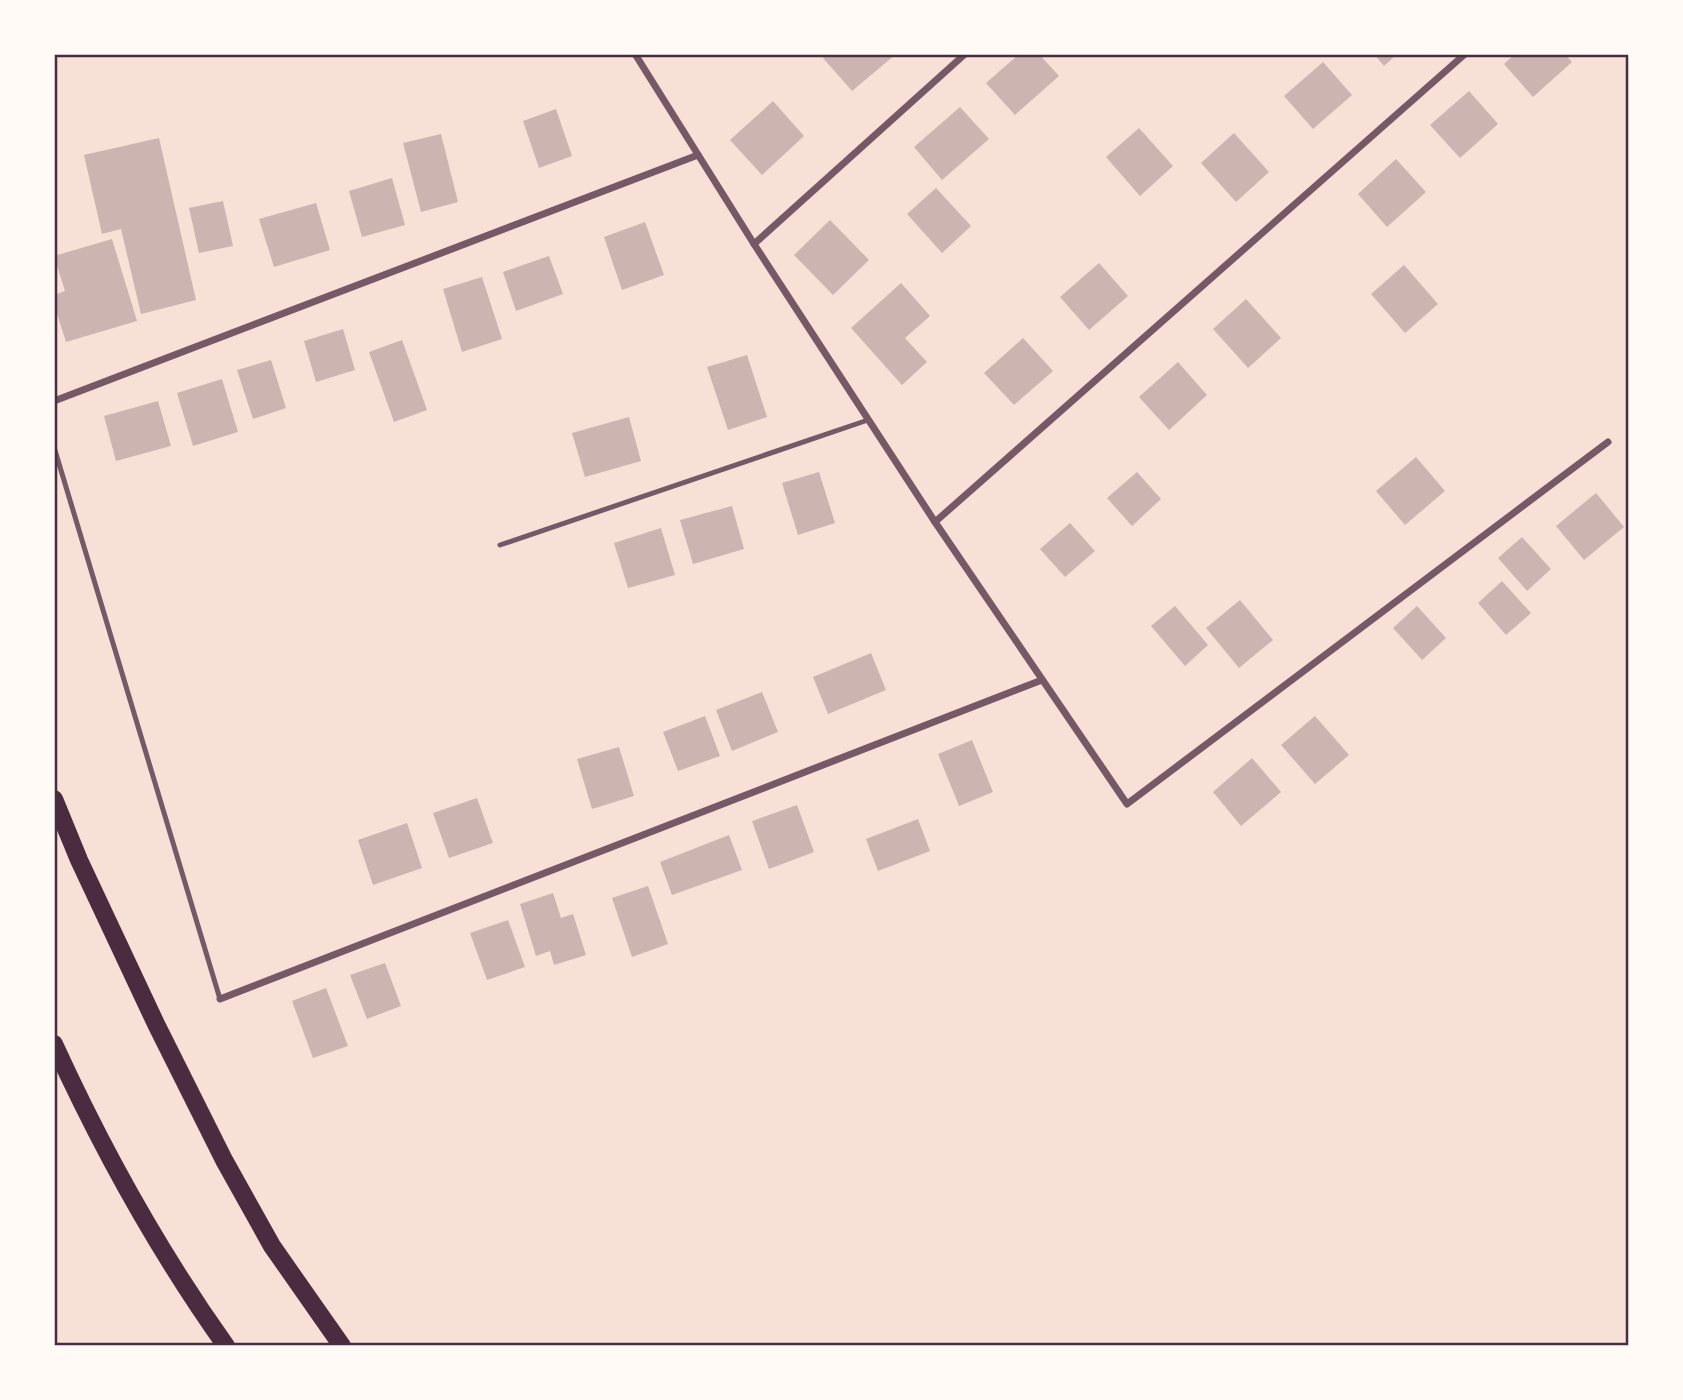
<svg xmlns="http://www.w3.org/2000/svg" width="1683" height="1400" font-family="Helvetica,sans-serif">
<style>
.building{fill:#ccb4b1}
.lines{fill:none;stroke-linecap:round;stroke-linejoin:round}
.service{stroke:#755966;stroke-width:5}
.minor{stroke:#755966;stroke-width:7}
.primary{stroke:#4a2c40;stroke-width:18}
.neatline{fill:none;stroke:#4a2c40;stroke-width:2.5}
</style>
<rect width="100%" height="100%" fill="#f7e1d7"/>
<g class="building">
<polygon points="827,54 896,54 852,91 823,58"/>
<polygon points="1019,54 1039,54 1059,76 1015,115 986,83"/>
<polygon points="1374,54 1397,54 1384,66"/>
<polygon points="1515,54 1565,54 1572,62 1533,97 1504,64"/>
<polygon points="1323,62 1352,95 1313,129 1284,96"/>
<polygon points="1469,91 1498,124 1460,158 1430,125"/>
<polygon points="773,101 804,136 762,175 730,140"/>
<polygon points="960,107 989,139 942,180 914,147"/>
<polygon points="556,109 572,156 539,168 523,121"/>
<polygon points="1139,128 1173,166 1140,196 1106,157"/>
<polygon points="1234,133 1269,172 1236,202 1201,163"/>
<polygon points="441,134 458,202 421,212 403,143"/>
<polygon points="159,138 196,300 141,314 121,229 102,234 84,155"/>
<polygon points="1396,159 1426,192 1387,227 1358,194"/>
<polygon points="392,178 405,225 362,237 349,191"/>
<polygon points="936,188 971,226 942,253 907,214"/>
<polygon points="223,201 233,246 199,253 189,208"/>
<polygon points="316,203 330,250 274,267 259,219"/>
<polygon points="830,220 869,260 833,295 794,255"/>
<polygon points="645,222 664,275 622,290 604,237"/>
<polygon points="112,239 137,321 66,342 54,304 54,295 65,291 54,256"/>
<polygon points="549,256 563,294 516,311 503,272"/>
<polygon points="1099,263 1128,296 1089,330 1060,297"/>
<polygon points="1404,265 1438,304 1405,333 1371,294"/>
<polygon points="482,277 502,339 462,352 443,289"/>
<polygon points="901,283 930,316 905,338 927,362 902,385 851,328"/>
<polygon points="1246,299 1281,338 1248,368 1213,329"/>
<polygon points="343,329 355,370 316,382 304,341"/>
<polygon points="1023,338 1053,371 1014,405 984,373"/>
<polygon points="402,340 427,410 394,422 369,352"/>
<polygon points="747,355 767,417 728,430 707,367"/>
<polygon points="271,360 286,408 253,419 237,370"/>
<polygon points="1178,362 1207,395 1169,430 1139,397"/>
<polygon points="222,379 238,432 193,446 177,393"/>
<polygon points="158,401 171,446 116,461 104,416"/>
<polygon points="629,417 641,461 585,477 572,433"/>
<polygon points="1416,457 1445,491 1405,525 1376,491"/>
<polygon points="819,472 835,523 798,535 782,483"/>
<polygon points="1137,472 1161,499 1132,526 1107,498"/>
<polygon points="1596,493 1624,527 1584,560 1556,526"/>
<polygon points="732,506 744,549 693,564 680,520"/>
<polygon points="1070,523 1095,551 1065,577 1040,549"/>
<polygon points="661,528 675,575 628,588 614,543"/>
<polygon points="1522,537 1551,569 1527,591 1498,558"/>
<polygon points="1502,581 1531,613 1506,635 1478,603"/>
<polygon points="1240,600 1273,640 1239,668 1206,628"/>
<polygon points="1175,606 1208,645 1185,666 1151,626"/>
<polygon points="1417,606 1446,638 1422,660 1393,628"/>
<polygon points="871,653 886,690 828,714 813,677"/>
<polygon points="762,692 778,732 732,751 716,710"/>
<polygon points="705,716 720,756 678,771 663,732"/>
<polygon points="1315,716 1349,755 1315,784 1281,745"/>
<polygon points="972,740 993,792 959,806 938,754"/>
<polygon points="619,747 634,796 592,809 577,759"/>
<polygon points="1252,758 1281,792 1241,826 1213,792"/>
<polygon points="477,798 493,843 449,858 433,813"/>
<polygon points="797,805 814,852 769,869 752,821"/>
<polygon points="918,819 930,851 878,871 866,839"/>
<polygon points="407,823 422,868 373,885 358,840"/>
<polygon points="729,835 742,870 672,895 660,862"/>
<polygon points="648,886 668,944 632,957 612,898"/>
<polygon points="553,893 561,918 573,914 586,955 554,965 550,951 536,956 520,904"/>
<polygon points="508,920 525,967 487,980 470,933"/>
<polygon points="385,963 401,1006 367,1019 350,975"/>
<polygon points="326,988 348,1046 313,1058 292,1001"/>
</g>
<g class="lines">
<g class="service">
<polyline points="54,447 220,999"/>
<polyline points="500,545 868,420"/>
</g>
<g class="minor">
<polyline points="635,54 754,244 935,522 1127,804 1608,442"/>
<polyline points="754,244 965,54"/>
<polyline points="54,401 698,155"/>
<polyline points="935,522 1465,54"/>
<polyline points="220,999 1042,680"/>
</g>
<g class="primary">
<polyline points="54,799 79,860 156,1024 224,1160 272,1246 342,1346"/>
<path d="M54,1044C102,1149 159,1252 226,1346"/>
</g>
</g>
<rect width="1683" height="1400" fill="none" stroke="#fffaf5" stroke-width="112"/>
<rect x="56" y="56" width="1571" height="1288" class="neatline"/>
</svg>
